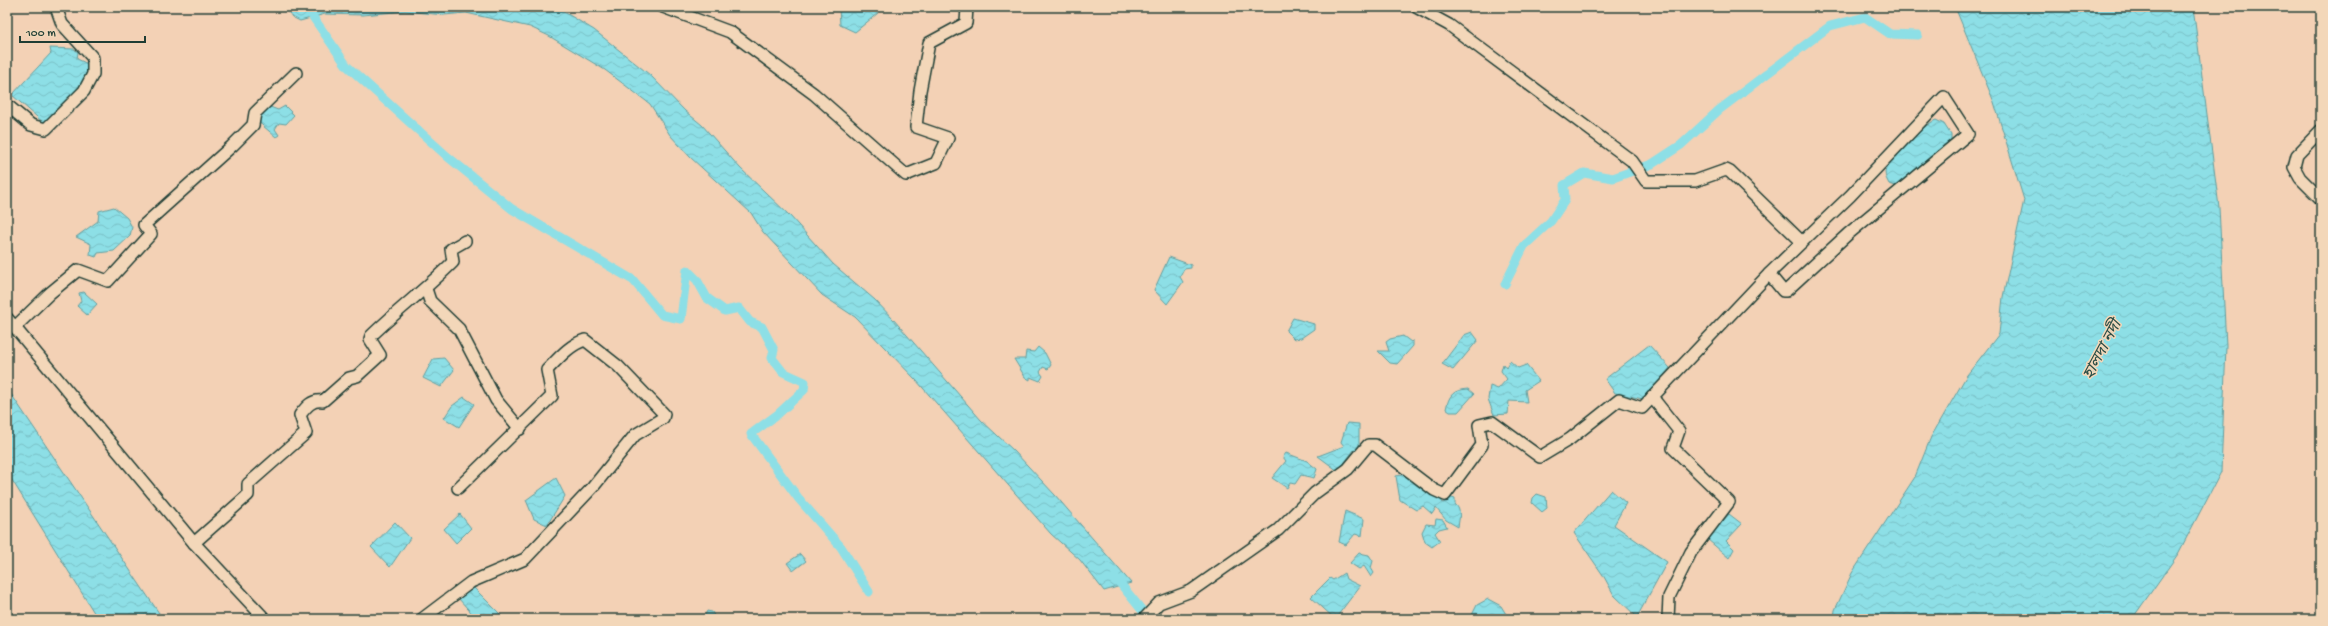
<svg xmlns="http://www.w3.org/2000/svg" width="2328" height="626" font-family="'Gochi Hand','Noto Sans Bengali',sans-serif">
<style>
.water{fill:url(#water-waves);stroke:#619e9f}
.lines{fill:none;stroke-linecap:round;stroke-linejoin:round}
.canal{stroke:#8ddfe6;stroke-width:9}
.minor-casing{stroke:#1f3d34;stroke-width:14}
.minor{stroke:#f3d7b9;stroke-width:11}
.labels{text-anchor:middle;stroke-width:3;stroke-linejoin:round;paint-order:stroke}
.water-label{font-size:16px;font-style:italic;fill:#2a4d46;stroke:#f3d7b9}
</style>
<defs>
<pattern id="water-waves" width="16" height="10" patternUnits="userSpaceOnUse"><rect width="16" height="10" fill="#8ddfe6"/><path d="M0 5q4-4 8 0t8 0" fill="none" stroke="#79c0c6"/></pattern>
</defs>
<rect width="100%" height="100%" fill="#f3d1b5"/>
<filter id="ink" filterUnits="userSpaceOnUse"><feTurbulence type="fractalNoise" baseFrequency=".025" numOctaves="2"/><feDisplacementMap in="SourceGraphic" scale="8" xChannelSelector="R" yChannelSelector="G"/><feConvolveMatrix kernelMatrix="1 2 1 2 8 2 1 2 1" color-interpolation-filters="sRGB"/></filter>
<g filter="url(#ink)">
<g class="water">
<polygon points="285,7 556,7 594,30 650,75 685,111 702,125 740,168 790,216 833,264 875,300 893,319 981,420 1014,451 1055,495 1131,583 1104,591 1080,560 1051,534 916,380 855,317 822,295 763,232 751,213 690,157 670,135 650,104 605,70 549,36 530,27 466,13 444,15 405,11 363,15 325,14 300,21 292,17"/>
<polygon points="839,7 870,7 869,10 878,13 855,32 840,25"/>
<polygon points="1955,7 2193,7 2219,207 2226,346 2221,472 2178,554 2132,619 1834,619 1835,610 1852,573 1915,477 1931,437 1967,375 1999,334 2003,297 2024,200 1994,102"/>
<polygon points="50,48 74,49 78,52 77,59 88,64 87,78 45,124 12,95 51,53"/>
<polygon points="285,106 294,115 286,124 279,123 275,129 279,135 276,137 256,120 270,107 278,110"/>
<path d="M1936,120L1944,124L1951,135V143L1904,183L1896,186L1889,184C1887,180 1885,177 1885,172C1887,159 1923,125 1936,120Z"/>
<polygon points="114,207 127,218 132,227 130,236 114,251 98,253 96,257 90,255 91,244 76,237 98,221 99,211"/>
<polygon points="1169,257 1191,265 1191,268 1184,269 1180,277 1183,282 1167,304 1154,290"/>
<polygon points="84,292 97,304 87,315 77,306 81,301 79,293"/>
<polygon points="1293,318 1314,324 1314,329 1301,338 1294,339 1286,331"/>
<polygon points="1472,332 1478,340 1453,370 1442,364 1464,335"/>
<polygon points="1403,336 1411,342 1413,340 1413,346 1397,364 1390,363 1378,351 1389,351 1386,342 1390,339"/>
<polygon points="1649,345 1670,368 1643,399 1615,393 1605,379"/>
<polygon points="1038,347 1045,353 1051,365 1048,369 1043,367 1040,372 1043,376 1040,381 1030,377 1030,380 1025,377 1014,359 1025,359 1026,351 1034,352"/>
<polygon points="444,358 454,370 441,387 423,378 433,359"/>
<polygon points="1510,361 1518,368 1526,365 1539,381 1525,390 1527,402 1509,401 1508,414 1494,415 1488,399 1490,386 1498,389 1507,379 1501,371 1503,364 1506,368"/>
<polygon points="7,388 163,619 98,619 7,472"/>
<path d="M1468,389L1474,394L1458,412H1450L1446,409C1449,395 1453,390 1468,389Z"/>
<polygon points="464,397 474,404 459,427 444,418 452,406"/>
<polygon points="1347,423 1359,424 1359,453 1354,450 1338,471 1318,456 1344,446 1341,442"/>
<polygon points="1286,453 1307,461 1317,469 1314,478 1301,475 1295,484 1290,483 1287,488 1272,478 1286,461 1283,457"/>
<path d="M1409,474L1442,497V502L1444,503L1449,497L1455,499V504C1462,510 1459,519 1458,527L1446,520L1436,508L1432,514L1423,506L1416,510L1400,500L1396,476Z"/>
<polygon points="556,478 565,496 547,525 534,519 526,500"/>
<polygon points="1611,490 1626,503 1614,525 1667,562 1637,617 1614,595 1603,575 1574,533"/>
<polygon points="1537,494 1546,497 1547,508 1542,512 1532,503 1533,498"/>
<polygon points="1345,511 1364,519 1362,536 1355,534 1346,545 1339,542"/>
<polygon points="460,514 471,528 456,543 444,529"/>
<polygon points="1729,514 1742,524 1726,541 1734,549 1729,558 1707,539"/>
<polygon points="1436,519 1443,520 1447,527 1439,529 1435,533 1440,541 1432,547 1425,542 1422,532 1426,524 1435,525"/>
<polygon points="395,522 410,538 390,567 371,547"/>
<polygon points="1359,553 1369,555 1373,561 1371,568 1374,573 1371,577 1364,566 1359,569 1350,563"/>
<polygon points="800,554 806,561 793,571 787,563"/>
<polygon points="1344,573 1346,579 1360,586 1335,619 1311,597 1330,578 1333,580"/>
<polygon points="474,588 505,619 477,619 458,598"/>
<polygon points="1488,599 1501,606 1509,619 1470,619 1477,605"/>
<polygon points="707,611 712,612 716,619 703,619"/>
</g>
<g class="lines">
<g class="canal">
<polyline points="306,7 347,66 448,157 512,209 633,280 662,315 681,319 687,270 697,280 707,298 725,311 739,308 750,322 762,327 774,350 772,358 783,372 805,382 804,390 778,414 751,434 799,499 841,547 869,592"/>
<polyline points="1505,284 1524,246 1551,221 1565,200 1564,185 1584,173 1613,178 1652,164 1681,145 1719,110 1830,26 1865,17 1890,34 1918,35"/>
<polyline points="1115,577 1149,619"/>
</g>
<g class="minor-casing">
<g id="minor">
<polyline points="663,7 730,32 814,94 906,175 936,163 948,138 916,127 920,91 929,43 966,23 967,7"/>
<polyline points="7,105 31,125 46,129 84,91 93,74 93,58 62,24 56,7"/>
<polyline points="2321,130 2297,155 2294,167 2300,178 2321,199"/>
<polyline points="1769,274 1802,242"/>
<polyline points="426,289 430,301 459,329 496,400 520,429"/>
<polyline points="7,318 194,543 265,619"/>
<polyline points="15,327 50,293 78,270 108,281 151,234 144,225 232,146 253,125 255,113 296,73"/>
<polyline points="1652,397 1679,431 1673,448 1729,502 1691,552 1669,597 1668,619"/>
<path d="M194,543L248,495V484L306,433L300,415C306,407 312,399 323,401L349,378L357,376L380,355L370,339L371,336C398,310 427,288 453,262L451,249L465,241"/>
<path d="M422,619L471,582L525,559L593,487L635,435L663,418L664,414L618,366L585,340C569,345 558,359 547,370L552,396L458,488"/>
<polyline points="1144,619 1159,603 1191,591 1278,530 1315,493 1348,469 1368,445 1375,445 1434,490 1445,495 1482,445 1479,425 1492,422 1540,457 1570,439 1619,400 1642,408 1769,274 1783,291 1786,291 1848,234 1968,134 1944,97 1850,196 1802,242 1730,172 1726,170 1695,181 1646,181 1632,161 1449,25 1416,7"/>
</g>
</g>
<use href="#minor" class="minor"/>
</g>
</g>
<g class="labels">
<g class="water-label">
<text transform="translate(2101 349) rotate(-62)" y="6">হালদা নদী</text>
</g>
</g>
<rect width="2328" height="626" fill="none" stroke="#f3d7b9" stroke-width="24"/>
<rect x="12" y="12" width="2304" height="602" fill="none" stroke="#1f3d34" stroke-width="1.5" filter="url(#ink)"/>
<path d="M20 36v6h125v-6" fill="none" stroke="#1f3d34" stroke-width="2"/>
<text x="26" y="36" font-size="12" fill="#1f3d34" stroke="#f3d7b9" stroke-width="3" paint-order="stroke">100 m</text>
</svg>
